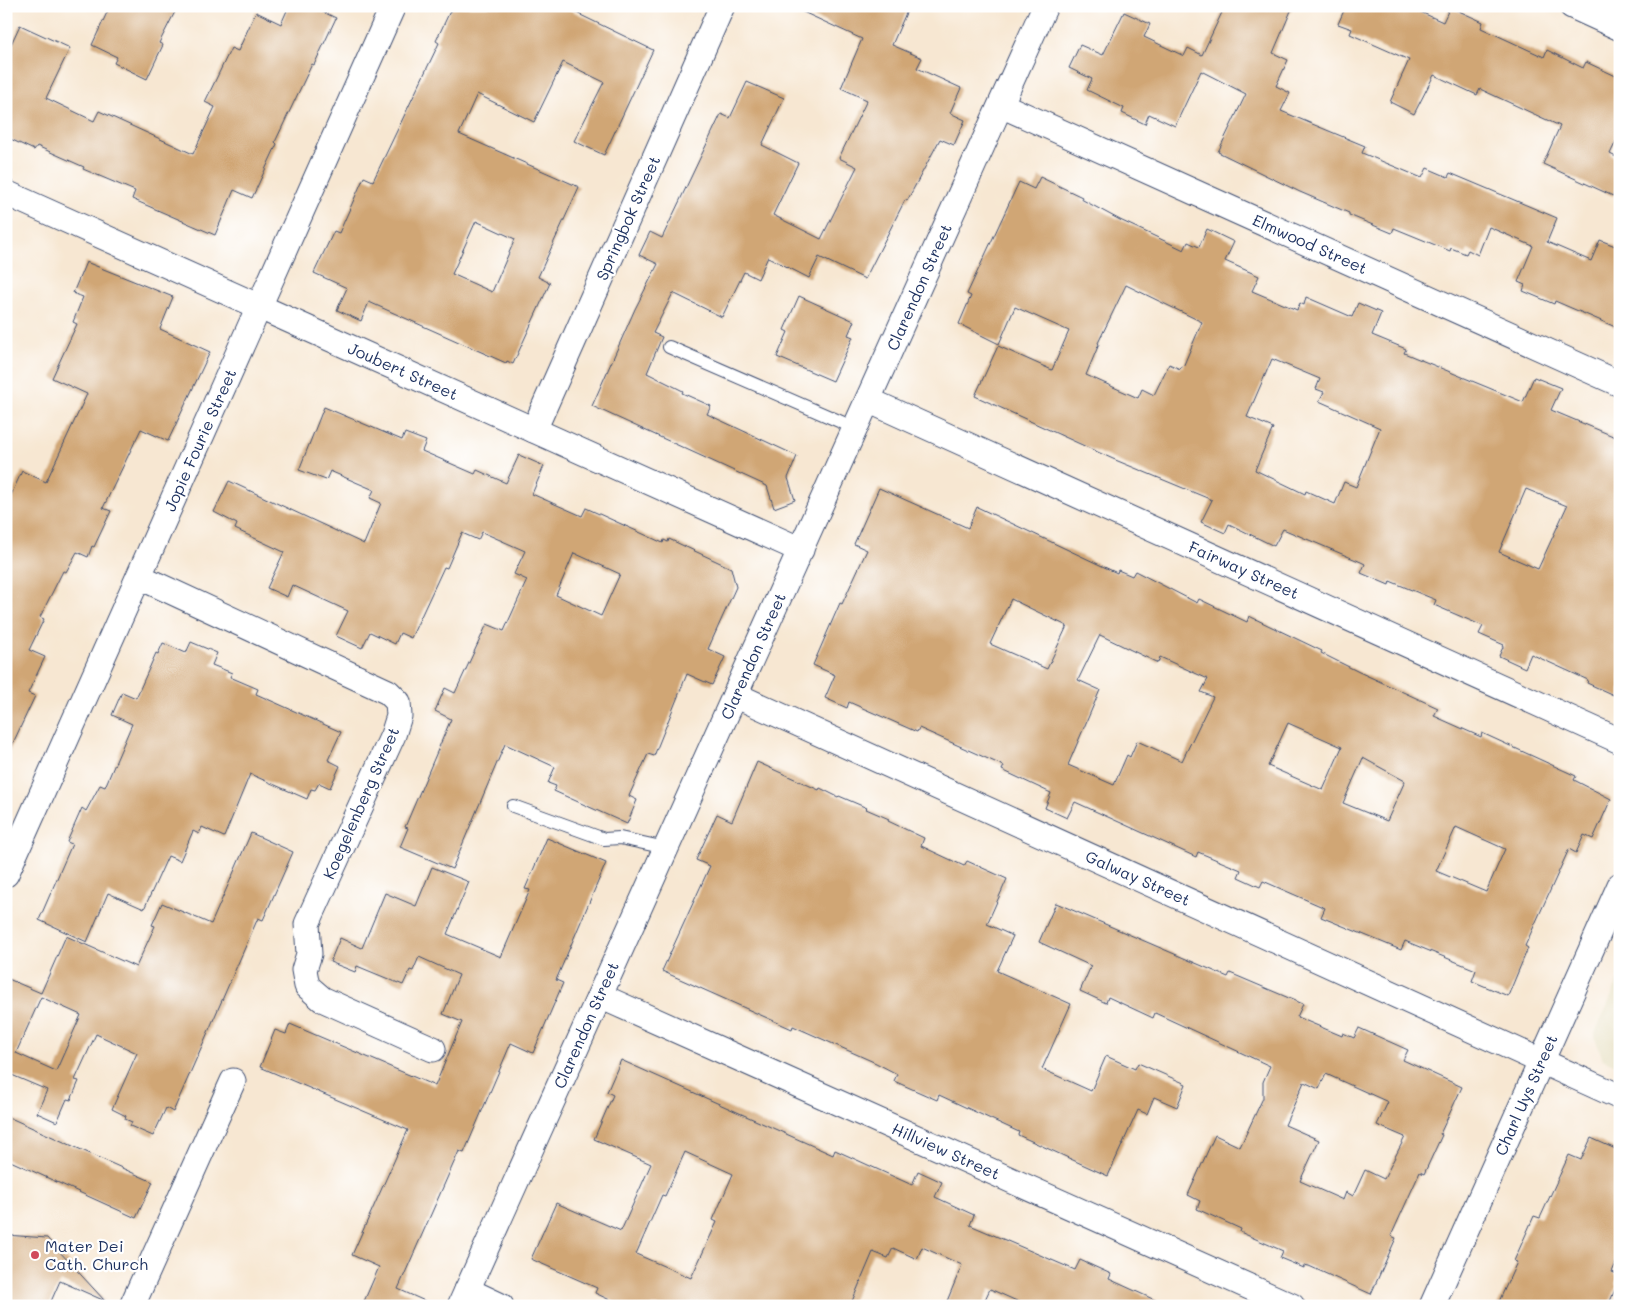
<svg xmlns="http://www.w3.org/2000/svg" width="1626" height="1312" font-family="Mali,sans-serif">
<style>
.built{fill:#e4dbba}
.building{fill:#d0a674;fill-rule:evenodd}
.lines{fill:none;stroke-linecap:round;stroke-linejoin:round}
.service-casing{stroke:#3c4b6f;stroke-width:14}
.minor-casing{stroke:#3c4b6f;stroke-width:27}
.service{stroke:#fff;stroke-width:12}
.minor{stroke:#fff;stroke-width:25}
.poi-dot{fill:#d1495b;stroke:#fff;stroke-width:2}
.labels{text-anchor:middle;stroke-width:4.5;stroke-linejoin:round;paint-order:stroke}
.street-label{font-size:16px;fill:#1b2f5e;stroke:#fff}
.poi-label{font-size:16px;fill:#1b2f5e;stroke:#fff;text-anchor:start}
</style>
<rect width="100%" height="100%" fill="#fff"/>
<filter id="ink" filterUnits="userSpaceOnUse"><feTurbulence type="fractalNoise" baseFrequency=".02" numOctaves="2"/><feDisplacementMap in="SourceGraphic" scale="10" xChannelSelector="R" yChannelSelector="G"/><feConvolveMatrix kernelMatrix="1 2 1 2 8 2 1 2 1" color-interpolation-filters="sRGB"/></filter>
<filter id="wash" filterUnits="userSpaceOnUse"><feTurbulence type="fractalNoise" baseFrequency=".0096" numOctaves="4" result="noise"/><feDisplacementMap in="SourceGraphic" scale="20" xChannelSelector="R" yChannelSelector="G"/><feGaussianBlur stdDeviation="1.12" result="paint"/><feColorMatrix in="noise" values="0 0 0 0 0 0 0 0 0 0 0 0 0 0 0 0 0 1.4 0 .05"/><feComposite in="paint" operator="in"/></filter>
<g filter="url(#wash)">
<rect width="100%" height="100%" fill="#f7e7d2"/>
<polygon class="built" points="1620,977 1620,1067 1603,1059 1594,1035"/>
<g id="blocks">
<g class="building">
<polygon points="110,6 178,6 159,43 163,45 147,79 114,63 117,57 92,45"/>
<polygon points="289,6 310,6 336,18 314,65 312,64 275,142 277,144 252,198 234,190 215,235 132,199 135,191 83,169 84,167 37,146 34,150 6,137 6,55 20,25 70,48 46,98 94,121 99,111 193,154 215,107 205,102 231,48 238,51 256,12 281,24"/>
<path d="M562,6L653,50L604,155L574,141L604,82L563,62L534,122L477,94L459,134L579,187L538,277L550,283L513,364L507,361L506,363L369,302L361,321L337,310L347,288L314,273L334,231L339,233L364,177L373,181L439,43L436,41L452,7ZM476,221L515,239L492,292L452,274Z"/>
<polygon points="790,6 909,6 892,45 922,58 917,68 961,88 950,113 965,120 954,145 940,139 907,201 905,200 865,279 819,257 809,278 768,257 758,279 744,272 722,317 673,293 653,333 662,337 647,373 683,391 682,393 711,406 707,414 797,456 788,478 795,500 774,508 767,486 592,406 635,309 658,264 639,255 650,232 662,238 721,114 730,118 747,82 784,98 762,145 798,163 773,215 821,239 857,167 839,158 867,100 841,88 862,39"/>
<polygon points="1225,6 1293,6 1273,53 1288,60 1276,86 1290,93 1281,111 1365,146 1362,153 1422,178 1427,168 1448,177 1450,173 1557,218 1547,242 1591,261 1600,240 1620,248 1620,329 1555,301 1554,304 1523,291 1525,285 1518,282 1533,246 1489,227 1478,255 1468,250 1466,254 1451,248 1450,251 1394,228 1392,233 1349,215 1349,213 1300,192 1218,152 1246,94 1201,71 1175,126 1149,114 1145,124 1122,113 1124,108 1087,90 1092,79 1069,68 1080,45 1103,55 1124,12 1150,24 1144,37 1184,56 1188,48 1202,55"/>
<polygon points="1346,6 1407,6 1443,22 1450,7 1483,22 1481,28 1544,57 1547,50 1583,68 1586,62 1620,78 1620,133 1610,154 1620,159 1620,182 1613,196 1543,164 1560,126 1480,89 1477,95 1434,75 1414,114 1390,102 1409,60 1350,34 1352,29 1338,24"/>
<path d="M1040,177L1082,197L1081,199L1120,220L1184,250L1188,242L1199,247L1207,229L1234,242L1225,261L1259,276L1252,291L1297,310L1300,303L1304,305L1306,297L1352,317L1358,303L1381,313L1372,335L1406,349L1404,353L1523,402L1534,377L1561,388L1551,410L1620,439V698L1587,683L1588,680L1531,654L1525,668L1499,656L1504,645L1479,634L1483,626L1434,605L1436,600L1390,581L1389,585L1361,573L1365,564L1361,562L1283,529L1274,546L1229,524L1225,533L1201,522L1212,500L1113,459L975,396L998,346L1052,370L1069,331L1015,307L999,344L959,324L971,296L967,294L1019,182L1034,189ZM1126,285L1202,322L1183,367L1181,366L1180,369L1169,364L1154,395L1142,389L1138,398L1086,375L1099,344L1098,343ZM1272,359L1320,379L1316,389L1324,392L1319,401L1380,428L1356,487L1344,482L1335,504L1306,491L1305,494L1255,470L1273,428L1247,417ZM1526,489L1567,506L1538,569L1499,552Z"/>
<polygon points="86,262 173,297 160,329 210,352 168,441 141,429 103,508 111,511 94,547 92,546 88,557 77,552 66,572 63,571 40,617 44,619 29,650 45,657 28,693 35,696 6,758 6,506 22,471 46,482 87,394 52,378 77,324 73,322 83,297 73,293"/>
<polygon points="799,296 854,321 848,335 853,337 833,381 777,357 788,332 784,330"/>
<path d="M324,407L402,440L405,433L426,441L422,451L475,474L477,470L506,483L519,455L544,466L532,494L582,516L586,508L663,543L664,540L668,542L669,539L731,568L736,587L708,649L725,657L712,685L687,674L654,756L648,754L629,796L637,800L627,824L554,791L556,786L548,783L555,767L505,744L452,869L400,847L408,828L405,827L451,719L435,711L445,688L455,693L487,624L504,631L527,580L514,574L525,551L482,532L478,540L462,533L447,568L444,567L411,638L400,633L395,644L370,632L362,648L336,636L348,611L292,585L287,597L267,588L284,552L235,529L237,524L214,512L229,481L364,544L381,503L370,498L374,490L330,471L326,480L299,470ZM574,553L620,574L601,616L556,595Z"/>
<path d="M879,488L968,528L977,507L1117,573L1118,570L1132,576L1135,571L1197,603L1199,599L1247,622L1249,616L1322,651L1321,653L1359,672L1438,708L1434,716L1481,737L1482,733L1576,776L1574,780L1611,799L1593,839L1584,835L1576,853L1569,849L1525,946L1528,948L1508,996L1472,981L1476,970L1405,941L1401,950L1321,917L1325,908L1263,881L1260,887L1238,877L1241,870L1198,852L1196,857L1075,802L1067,818L1045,808L1051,793L1002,770L1004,766L919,728L917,732L849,702L847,708L825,698L835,675L813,665L840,603L842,604L867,550L854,544ZM1011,599L1067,626L1047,669L990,644ZM1100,635L1158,663L1160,657L1208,679L1201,692L1213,697L1182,761L1137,741L1130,757L1127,755L1114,785L1068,765L1100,690L1078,680ZM1288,723L1342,747L1323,790L1268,766ZM1363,758L1405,781L1387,821L1343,803ZM1456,827L1505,849L1486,892L1436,871Z"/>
<polygon points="191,642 217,653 212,665 232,673 230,677 258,689 256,694 341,732 328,760 340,766 330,788 319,783 315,790 311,789 307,799 250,774 224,837 202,827 199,834 193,831 180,861 168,856 144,909 108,893 87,942 39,920 72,844 67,842 82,808 86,811 100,785 105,787 132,724 112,715 122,692 136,698 156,653 158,654 163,643 186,653"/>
<polygon points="757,762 819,790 820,788 838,797 839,796 867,808 866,809 889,819 888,821 924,838 921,846 964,866 967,861 1007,879 987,924 1013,936 997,971 1071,1004 1042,1069 1091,1091 1106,1056 1135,1069 1138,1063 1186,1084 1177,1107 1154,1097 1147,1114 1138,1110 1108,1176 1018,1135 1019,1132 939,1095 937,1100 894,1081 897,1074 876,1063 793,1026 792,1029 662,971 710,866 696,860 717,814 732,821"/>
<path d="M251,833L293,852L263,920L258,918L173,1112L166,1108L153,1136L130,1126L132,1122L125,1119L126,1116L112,1109L137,1053L96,1034L75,1080L79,1081L71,1100L67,1099L57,1122L37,1113L47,1090L7,1073L6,1075V978L41,993L66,936L136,967L155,926L152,925L162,903L211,924ZM41,997L81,1015L56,1071L16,1053Z"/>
<polygon points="547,838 606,863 556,980 563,983 533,1053 511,1043 464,1153 459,1151 398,1289 436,1306 362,1306 379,1267 352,1255 408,1130 260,1067 275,1030 286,1034 290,1024 435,1086 462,1022 443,1014 459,975 419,957 413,971 410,970 403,985 357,966 355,972 330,962 340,938 362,948 385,893 416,906 432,867 469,882 447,934 501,957 530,890 525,889"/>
<path d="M1056,903L1228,977L1230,973L1303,1004L1297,1017L1342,1036L1343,1033L1354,1038L1359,1028L1408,1050L1403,1060L1462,1087L1440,1134L1442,1135L1424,1174L1420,1172L1391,1236L1396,1238L1371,1294L1309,1266L1304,1265V1268L1280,1258L1283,1251L1240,1232L1241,1229L1197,1209L1200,1201L1188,1195L1215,1135L1240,1147L1263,1098V1082L1270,1066L1155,1013L1153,1018L1108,997L1106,1003L1080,991L1091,966L1039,942ZM1326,1074L1388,1102L1377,1125L1405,1137L1384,1179L1365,1170L1353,1196L1346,1192L1343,1200L1300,1181L1319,1140L1285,1125L1304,1082L1319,1089Z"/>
<path d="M621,1060L833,1155L835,1150L912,1185L918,1171L942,1182L935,1197L974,1215L970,1225L1075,1270L1080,1260L1111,1274L1109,1279L1168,1306H1028L990,1289L982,1306H945L962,1265L922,1247L917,1259L893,1248L888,1258L873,1252L850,1306H623L595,1293L597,1288L531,1259L556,1203L621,1231L651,1164L594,1139L613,1095L607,1092ZM685,1152L733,1174L713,1220L717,1222L691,1278L636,1254L662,1195L665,1196Z"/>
<polygon points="6,1116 153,1182 136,1218 6,1159"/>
<polygon points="1591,1138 1620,1151 1620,1254 1612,1272 1619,1275 1615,1284 1617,1285 1608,1306 1497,1306 1517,1262 1514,1261 1534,1216 1540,1218 1569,1155 1581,1160"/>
<polygon points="6,1235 47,1238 105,1301 60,1281 49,1306 6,1306"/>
</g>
</g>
</g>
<g filter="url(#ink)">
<use href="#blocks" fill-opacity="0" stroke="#3c4b6f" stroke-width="1"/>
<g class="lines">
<g class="service-casing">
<g id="service">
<polyline points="669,347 855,428"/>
<polyline points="513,806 604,839 620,838 666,848"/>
</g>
</g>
<g class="minor-casing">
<g id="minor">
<polyline points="1572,6 1620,28"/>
<polyline points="1001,105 1620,384"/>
<polyline points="6,193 801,550"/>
<polyline points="868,400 1620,741"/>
<polyline points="534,430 722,6"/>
<polyline points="140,577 388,692 398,702 399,716 393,735 307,924 309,954 304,970 307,986 322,999 433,1049"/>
<polyline points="735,695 1620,1097"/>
<polyline points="6,874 393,6"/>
<polyline points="600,996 1292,1306"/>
<polyline points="467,1290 501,1306"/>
<polyline points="132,1306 233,1081"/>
<polyline points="460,1306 1045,6"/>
<polyline points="1432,1306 1620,885"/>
</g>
</g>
<use href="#service" class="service"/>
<use href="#minor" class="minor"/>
</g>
</g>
<circle class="poi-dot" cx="35" cy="1255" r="5"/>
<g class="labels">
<g class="street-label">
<text transform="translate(628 218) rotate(-66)" y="6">Springbok Street</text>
<text transform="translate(1310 244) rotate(24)" y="6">Elmwood Street</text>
<text transform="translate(919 287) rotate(-66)" y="6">Clarendon Street</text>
<text transform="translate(403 371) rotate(24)" y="6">Joubert Street</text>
<text transform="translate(200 440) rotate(-66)" y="6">Jopie Fourie Street</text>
<text transform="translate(1244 570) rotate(24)" y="6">Fairway Street</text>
<text transform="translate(753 656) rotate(-66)" y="6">Clarendon Street</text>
<text transform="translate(361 803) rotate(-66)" y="6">Koegelenberg Street</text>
<text transform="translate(1138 878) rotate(24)" y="6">Galway Street</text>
<text transform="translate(586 1025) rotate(-66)" y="6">Clarendon Street</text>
<text transform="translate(1526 1095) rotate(-66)" y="6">Charl Uys Street</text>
<text transform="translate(946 1151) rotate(24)" y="6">Hillview Street</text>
</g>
<g class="poi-label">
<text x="45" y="1252">Mater Dei<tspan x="45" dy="18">Cath. Church</tspan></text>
</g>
</g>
<rect width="1626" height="1312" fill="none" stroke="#fff" stroke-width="25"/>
</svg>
